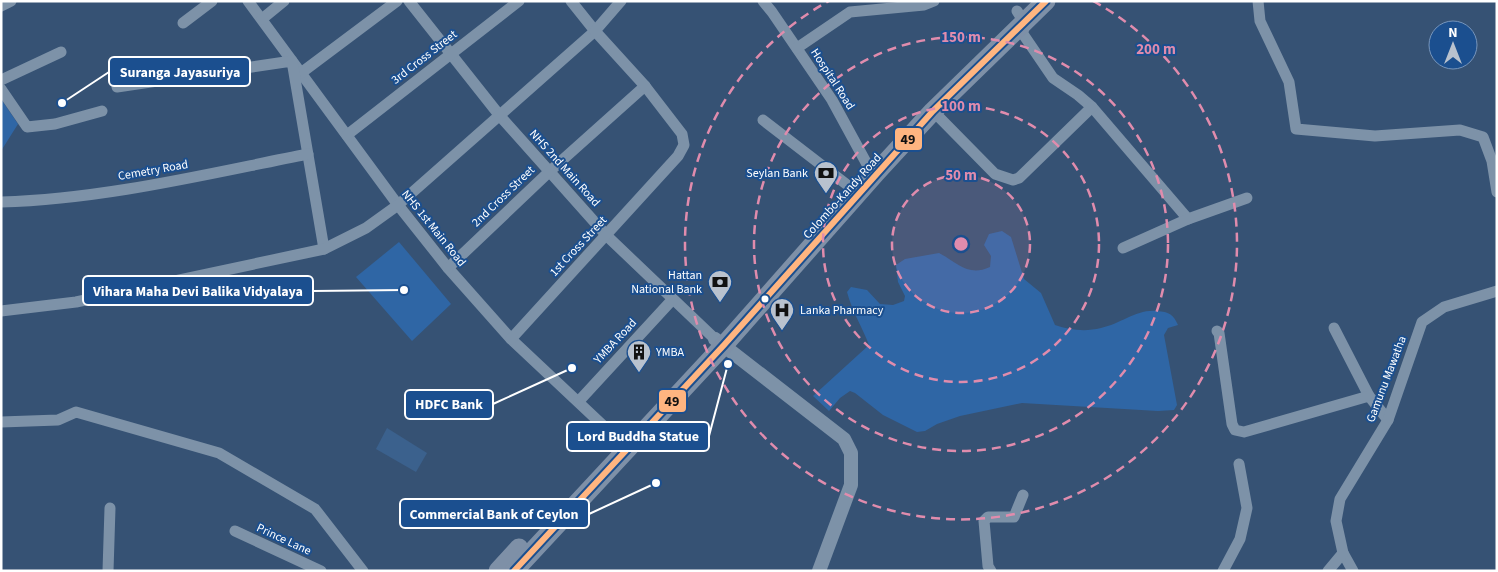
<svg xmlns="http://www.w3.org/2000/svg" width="1498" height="572" font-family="'Source Sans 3',sans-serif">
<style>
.green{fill:#2f66a5}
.water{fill:#3b618d}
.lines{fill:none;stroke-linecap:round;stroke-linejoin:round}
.minor{stroke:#7d92a8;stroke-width:11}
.tertiary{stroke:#7d92a8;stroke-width:14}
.trunk{stroke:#7e90a7;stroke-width:19}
.bus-1-casing{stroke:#1b4f8f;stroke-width:10}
.bus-1{stroke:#ffb580;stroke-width:6}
.ring{fill:none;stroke:#e08cad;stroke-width:2.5;stroke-dasharray:9 6}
.bus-dot{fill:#fff;stroke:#1b4f8f;stroke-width:2}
.labels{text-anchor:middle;stroke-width:4;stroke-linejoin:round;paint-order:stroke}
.street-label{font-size:12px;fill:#fff;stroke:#1b4f8f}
.poi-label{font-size:12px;fill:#fff;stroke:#1b4f8f;text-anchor:end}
.centre{fill:#e08cad;stroke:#1b4f8f;stroke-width:2.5}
.ring-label{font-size:15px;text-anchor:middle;font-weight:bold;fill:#e08cad;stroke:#1b4f8f;stroke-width:4;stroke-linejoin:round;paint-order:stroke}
.leader{fill:none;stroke:#fff;stroke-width:2}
.callout-dot{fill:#fff;stroke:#1b4f8f;stroke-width:2}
.callout{fill:#1b4f8f;stroke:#fff;stroke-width:2}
.callout-label{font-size:14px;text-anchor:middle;font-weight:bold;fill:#fff}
.line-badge{stroke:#1b4f8f;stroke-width:2}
.pale-badge-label{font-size:14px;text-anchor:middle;font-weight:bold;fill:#111}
</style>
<rect width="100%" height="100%" fill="#365274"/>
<g class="green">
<polygon points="1,99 18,124 1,151"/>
<path d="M1002,231L1011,237L1024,279L1041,293L1055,325C1070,330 1085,332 1101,328C1121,324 1136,309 1157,311C1169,312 1173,314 1178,325L1168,328L1164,335L1177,405L1174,410L1158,411L1022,403L960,416L937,424L925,431L917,432L883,415L855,393L850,391L840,398L829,411L813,396L869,345C862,327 852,311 847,292L851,287L867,290L880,304L893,305L904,301L905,296L898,282L896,265L905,259L939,253C958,263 968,277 990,267L991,256L984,245L989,234Z"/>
<polygon points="399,242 451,304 412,341 356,277"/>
</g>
<polygon class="water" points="387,428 427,453 416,472 376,449"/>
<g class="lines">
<g class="minor">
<polyline points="248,1 398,205 448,268 511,339 627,448"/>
<polyline points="409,1 500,116 607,236 715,339"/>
<polyline points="763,1 772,12 832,100 868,166 876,173"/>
<polyline points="1258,1 1260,21 1289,82 1296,129 1375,136 1460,130 1483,137 1492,161 1497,192"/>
<polyline points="1,6 11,1"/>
<polyline points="1017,11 1024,22 1023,34 1053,78 1078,95 1092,107 1188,219"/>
<polyline points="262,19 284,1"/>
<polyline points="183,23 212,1"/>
<polyline points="797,48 850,12 924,5 934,1"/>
<polyline points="301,73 397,1"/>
<polyline points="1,80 61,52"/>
<polyline points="117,87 292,61 324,249"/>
<polyline points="1,89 27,127 55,124 102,111"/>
<polyline points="933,111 995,174 1013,180 1019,178 1092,107"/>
<polyline points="763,120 850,187"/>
<polyline points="347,135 519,1"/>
<path d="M1,202C105,199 206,174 308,154"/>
<polyline points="1123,248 1188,219 1247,198"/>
<polyline points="448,268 550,171 645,86"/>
<polyline points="1,311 76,302 324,249 366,228 398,205 595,31 571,1"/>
<polyline points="1334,328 1369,396"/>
<polyline points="1217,331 1219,333 1232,424 1235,430 1244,432 1369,396 1388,420"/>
<polyline points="511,339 678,156 684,145 682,134 645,86 595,31 621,1"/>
<polyline points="579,401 672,300"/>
<polyline points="1,422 58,420 76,412 219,453 315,509 363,571"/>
<polyline points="235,531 321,571"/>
<polyline points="1343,553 1353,571"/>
<polyline points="108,571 110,508"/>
<polyline points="991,571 988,566 984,521 988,517 1014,517 1023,495"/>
<polyline points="1223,571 1240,539 1247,508 1239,464"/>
<polyline points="1328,571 1343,553 1336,521 1340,499 1388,420 1422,322 1444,307 1497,291"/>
</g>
<polyline class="tertiary" points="715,339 844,439 851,453 851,485 819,571"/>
<g class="trunk">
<polyline points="498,571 519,548"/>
<polyline points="514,571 724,345 876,173 933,111 1046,1"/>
</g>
<g class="bus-1-casing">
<polyline id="bus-1" points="514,571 724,345 933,111 1046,1"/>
</g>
<use href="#bus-1" class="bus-1"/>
</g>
<circle cx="961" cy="244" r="69" fill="#e08cad" fill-opacity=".12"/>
<g class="ring">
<circle cx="961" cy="244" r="69"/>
<circle cx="961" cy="244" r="138"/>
<circle cx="961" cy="244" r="207"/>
<path d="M1093 1A276 276 0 1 1 829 1"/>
</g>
<defs>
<g id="bank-pin" transform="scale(1.25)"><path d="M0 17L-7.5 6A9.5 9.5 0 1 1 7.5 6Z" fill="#b9c2ce" stroke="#1b4f8f"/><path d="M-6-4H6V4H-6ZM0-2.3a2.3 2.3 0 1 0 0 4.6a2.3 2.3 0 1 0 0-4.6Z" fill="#111"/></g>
<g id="hospital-pin" transform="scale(1.25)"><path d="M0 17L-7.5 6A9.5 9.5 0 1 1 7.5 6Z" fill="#b9c2ce" stroke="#1b4f8f"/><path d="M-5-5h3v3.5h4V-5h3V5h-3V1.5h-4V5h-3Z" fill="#111"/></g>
<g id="building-pin" transform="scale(1.25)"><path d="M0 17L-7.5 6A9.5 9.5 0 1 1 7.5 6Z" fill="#b9c2ce" stroke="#1b4f8f"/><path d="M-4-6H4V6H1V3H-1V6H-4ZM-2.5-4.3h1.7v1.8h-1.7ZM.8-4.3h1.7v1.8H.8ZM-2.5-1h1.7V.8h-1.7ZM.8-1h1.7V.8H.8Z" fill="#111"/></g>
</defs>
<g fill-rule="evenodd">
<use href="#bank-pin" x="826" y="173"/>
<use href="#bank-pin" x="720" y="282"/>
<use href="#hospital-pin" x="782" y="310"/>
<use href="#building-pin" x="639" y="352"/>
</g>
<circle class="bus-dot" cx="765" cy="299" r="4.5"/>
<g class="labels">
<g class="street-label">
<text transform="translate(424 57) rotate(-38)" y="4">3rd Cross Street</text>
<text transform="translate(833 79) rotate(57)" y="4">Hospital Road</text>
<text transform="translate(565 168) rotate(48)" y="4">NHS 2nd Main Road</text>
<text transform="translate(153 170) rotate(-10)" y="4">Cemetry Road</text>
<text transform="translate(503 196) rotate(-44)" y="4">2nd Cross Street</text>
<text transform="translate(842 196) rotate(-48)" y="4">Colombo-Kandy Road</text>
<text transform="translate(434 228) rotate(51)" y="4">NHS 1st Main Road</text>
<text transform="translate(578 246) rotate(-47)" y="4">1st Cross Street</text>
<text transform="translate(615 341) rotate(-47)" y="4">YMBA Road</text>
<text transform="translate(1386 379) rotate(-69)" y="4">Gamunu Mawatha</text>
<text transform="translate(284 539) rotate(25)" y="4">Prince Lane</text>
</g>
<g class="poi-label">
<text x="808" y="177">Seylan Bank</text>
<text x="702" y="279">Hattan<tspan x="702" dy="14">National Bank</tspan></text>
<text x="800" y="314" text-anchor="start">Lanka Pharmacy</text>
<text x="656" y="356" text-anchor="start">YMBA</text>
</g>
</g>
<circle cx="961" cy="244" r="8" class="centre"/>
<g class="ring-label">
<text x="961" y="42">150 m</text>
<text x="1156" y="54">200 m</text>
<text x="961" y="111">100 m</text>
<text x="961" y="180">50 m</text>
</g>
<path class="leader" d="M62 103L109 72M404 290L313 291M572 368L493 404M728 364L709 436M656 483L589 514"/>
<g class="callout-dot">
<circle cx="62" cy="103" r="5"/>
<circle cx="404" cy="290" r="5"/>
<circle cx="572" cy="368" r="5"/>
<circle cx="728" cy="364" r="5"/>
<circle cx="656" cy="483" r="5"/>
</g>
<g class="callout">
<rect x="109" y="57" width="141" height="29" rx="5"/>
<rect x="83" y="276" width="230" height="29" rx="5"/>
<rect x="405" y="390" width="88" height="29" rx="5"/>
<rect x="567" y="422" width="142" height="29" rx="5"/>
<rect x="400" y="499" width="189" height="29" rx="5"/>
</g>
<g class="callout-label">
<text x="180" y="77">Suranga Jayasuriya</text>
<text x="198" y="296">Vihara Maha Devi Balika Vidyalaya</text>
<text x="449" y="409">HDFC Bank</text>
<text x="638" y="441">Lord Buddha Statue</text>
<text x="494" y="519">Commercial Bank of Ceylon</text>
</g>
<g class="line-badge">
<rect x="894" y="127" width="29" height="24" rx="5" fill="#ffb580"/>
<rect x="658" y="389" width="29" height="24" rx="5" fill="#ffb580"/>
</g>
<g class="pale-badge-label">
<text x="908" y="144">49</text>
<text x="672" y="406">49</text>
</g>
<rect width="1498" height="572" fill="none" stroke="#ffffff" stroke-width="5"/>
<g transform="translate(1453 45)"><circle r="24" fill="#1b4f8f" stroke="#7695bc"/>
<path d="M0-4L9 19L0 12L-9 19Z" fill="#b9c2ce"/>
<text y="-8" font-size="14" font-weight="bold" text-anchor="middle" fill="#ffffff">N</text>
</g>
</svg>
